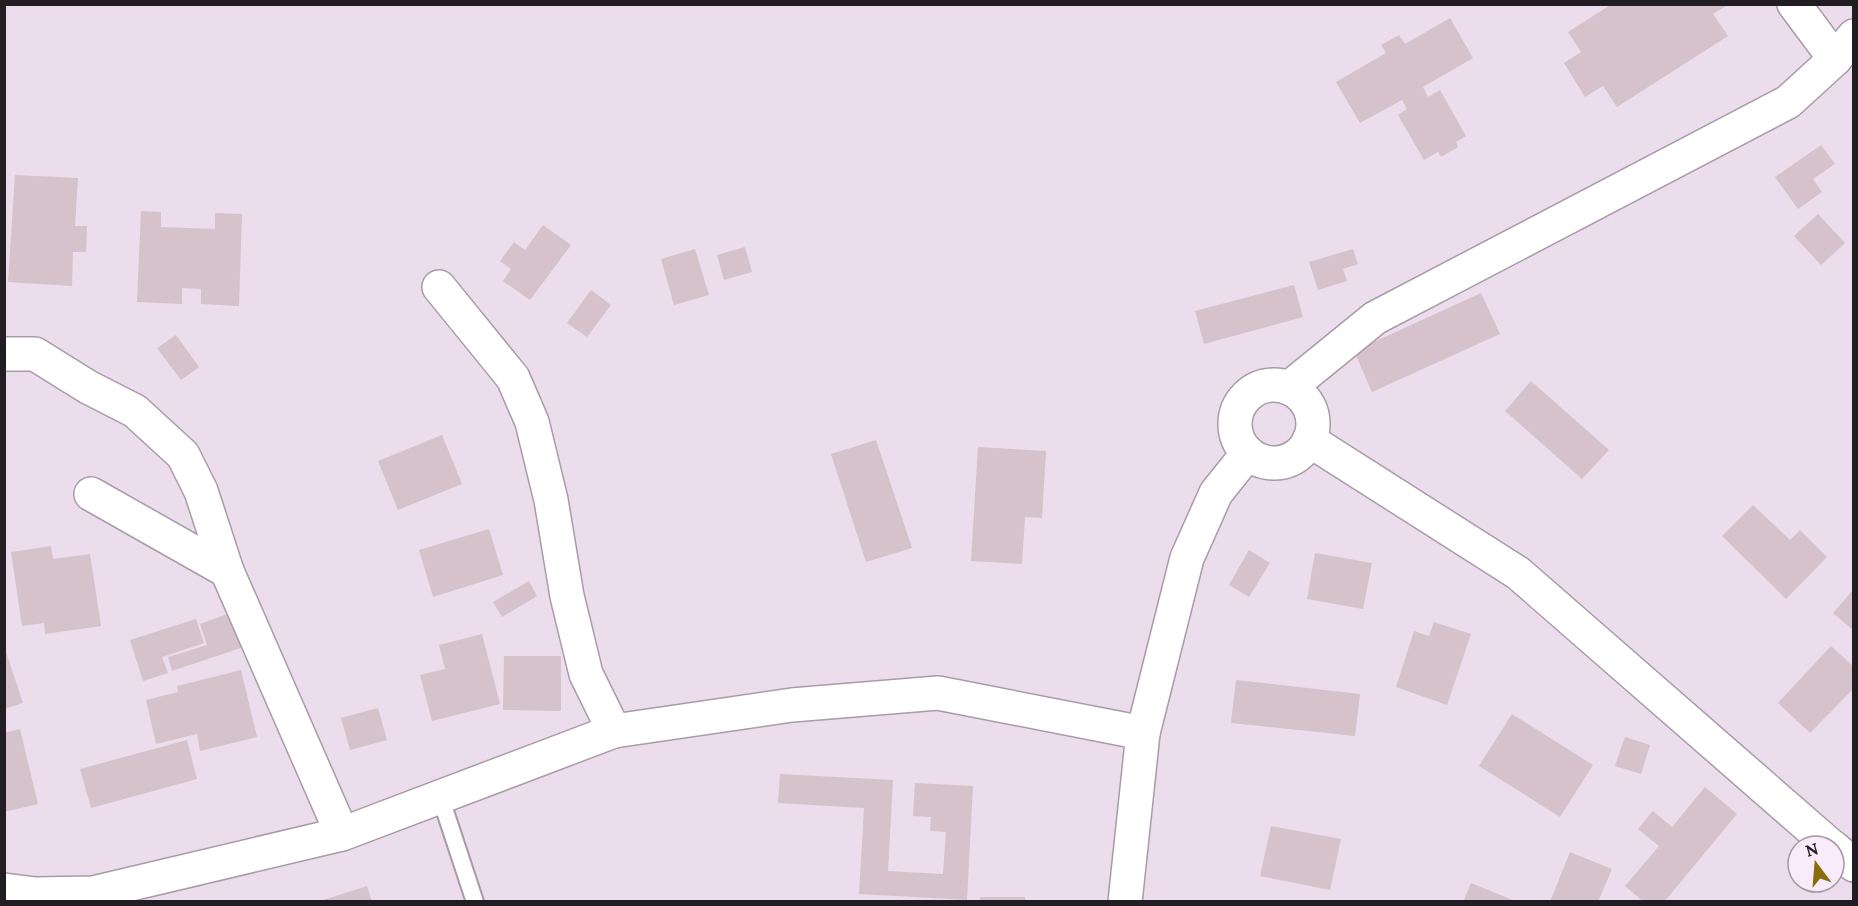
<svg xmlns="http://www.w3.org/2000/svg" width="1858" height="906" font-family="Lora,serif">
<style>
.building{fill:#d5c2ca}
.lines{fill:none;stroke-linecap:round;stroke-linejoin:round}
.service-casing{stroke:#a99ba9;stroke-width:20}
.minor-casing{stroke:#a99ba9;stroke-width:36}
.tertiary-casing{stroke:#a99ba9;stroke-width:36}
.service{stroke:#fff;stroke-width:16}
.minor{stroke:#fff;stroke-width:33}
.tertiary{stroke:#fff;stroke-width:33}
</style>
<rect width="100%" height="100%" fill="#ebddec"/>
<g class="building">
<polygon points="1612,4 1725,4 1726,6 1713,14 1728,36 1617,107 1603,86 1585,97 1564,63 1581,52 1568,32"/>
<polygon points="1450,18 1473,58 1423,87 1428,97 1440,90 1466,136 1456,142 1458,147 1441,157 1438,152 1424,160 1398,115 1407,109 1402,100 1360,123 1336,82 1386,53 1381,45 1399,35 1405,44"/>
<polygon points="1821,145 1835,164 1813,179 1822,192 1798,209 1775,177"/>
<polygon points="15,175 78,178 75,226 87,226 86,252 73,252 72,286 8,282"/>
<polygon points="141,211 161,212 161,227 215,229 215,213 242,214 239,306 201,304 201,289 182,288 182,304 137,302"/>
<polygon points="1818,214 1845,243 1821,265 1794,236"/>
<polygon points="543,225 571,245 530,300 503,281 511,269 500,261 514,242 525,250"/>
<polygon points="745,247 752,272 724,280 717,255"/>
<polygon points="695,249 709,295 674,305 661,259"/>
<polygon points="1353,249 1358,264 1343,269 1347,281 1318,290 1309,262"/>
<polygon points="1294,285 1303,317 1204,344 1195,311"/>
<polygon points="591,290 611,305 587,337 567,323"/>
<polygon points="1481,293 1500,334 1372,392 1354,351"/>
<polygon points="176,335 199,367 181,380 157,348"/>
<polygon points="1531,381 1609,450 1582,479 1505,411"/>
<polygon points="442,435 462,484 398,510 378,461"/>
<polygon points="876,440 912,548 866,562 831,454"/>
<polygon points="978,447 1046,451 1042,518 1025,517 1022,564 971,561"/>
<polygon points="1753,505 1790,540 1800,530 1827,557 1786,599 1722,536"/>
<polygon points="489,529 503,575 433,597 419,550"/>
<polygon points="51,546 53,559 90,554 101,626 45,634 44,623 22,626 11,552"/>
<polygon points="1249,550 1270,563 1249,597 1229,585"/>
<polygon points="1315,553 1372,563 1363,609 1307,599"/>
<polygon points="529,581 537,596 502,617 493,602"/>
<polygon points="1854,589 1854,631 1833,613"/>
<polygon points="230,613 241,648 172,671 168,657 207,645 200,624"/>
<polygon points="196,619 204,643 162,657 168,673 143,681 130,640"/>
<polygon points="1434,622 1471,634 1447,705 1396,687 1414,631 1429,636"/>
<polygon points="482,634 500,704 432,721 420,675 445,669 439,645"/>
<polygon points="4,646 23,703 4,709"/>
<polygon points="1831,646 1854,667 1854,688 1810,733 1778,703"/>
<polygon points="504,656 561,656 561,711 503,710"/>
<polygon points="241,670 257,737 200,751 197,734 156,744 146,700 178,692 177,686"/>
<polygon points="1236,680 1360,694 1355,736 1231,723"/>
<polygon points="378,708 387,740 350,750 341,718"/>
<polygon points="1512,714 1593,765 1560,817 1479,766"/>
<polygon points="20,729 38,804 4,812 4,733"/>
<polygon points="1625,737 1650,745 1641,774 1615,766"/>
<polygon points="187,740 197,779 91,808 80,769"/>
<polygon points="780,774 893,780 888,871 943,874 946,832 930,831 931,817 913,816 915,783 973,786 967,900 859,894 864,808 778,803"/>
<polygon points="1705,787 1737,814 1664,902 1644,902 1625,886 1659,846 1638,829 1653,811 1672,827"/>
<polygon points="1271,826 1341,839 1330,890 1260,876"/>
<polygon points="1570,852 1612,869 1598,902 1550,902"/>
<polygon points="1471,883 1515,901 1515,902 1463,902"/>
<polygon points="367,886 372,902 320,902 320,901"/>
<rect x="980" y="897" width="45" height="5"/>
</g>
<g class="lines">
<g class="service-casing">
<polyline id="service" points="440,796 475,902"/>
</g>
<g class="minor-casing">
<g id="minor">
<polyline points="1794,4 1835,59"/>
<polyline points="439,287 513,378 532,422 551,500 567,596 586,674 614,731"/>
<polyline points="4,354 35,354 88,387 135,411 183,455 201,491 227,571 342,834"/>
<circle cx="1274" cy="424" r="39"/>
<polyline points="1289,388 1375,318 1788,102 1835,59 1854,36"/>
<polyline points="91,494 227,571"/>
<polyline points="4,890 36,894 93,893 342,834 614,731 792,705 938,693 1143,733"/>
<polyline points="1125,902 1143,733 1187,558 1216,493 1248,453"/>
</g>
</g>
<g class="tertiary-casing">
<g id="tertiary">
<polyline points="1309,440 1518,573 1831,846"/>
<polyline points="1834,848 1854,865"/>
</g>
</g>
<use href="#service" class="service"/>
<use href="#minor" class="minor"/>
<use href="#tertiary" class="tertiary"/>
</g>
<rect width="1858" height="906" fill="none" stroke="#221d22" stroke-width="12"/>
<g transform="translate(1816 864) rotate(344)"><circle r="28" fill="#f9ebf9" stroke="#a399a3" stroke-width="1.5"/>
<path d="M0-4.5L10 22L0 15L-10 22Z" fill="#876d0c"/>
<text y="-9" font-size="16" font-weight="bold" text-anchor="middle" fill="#221d22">N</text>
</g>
</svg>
